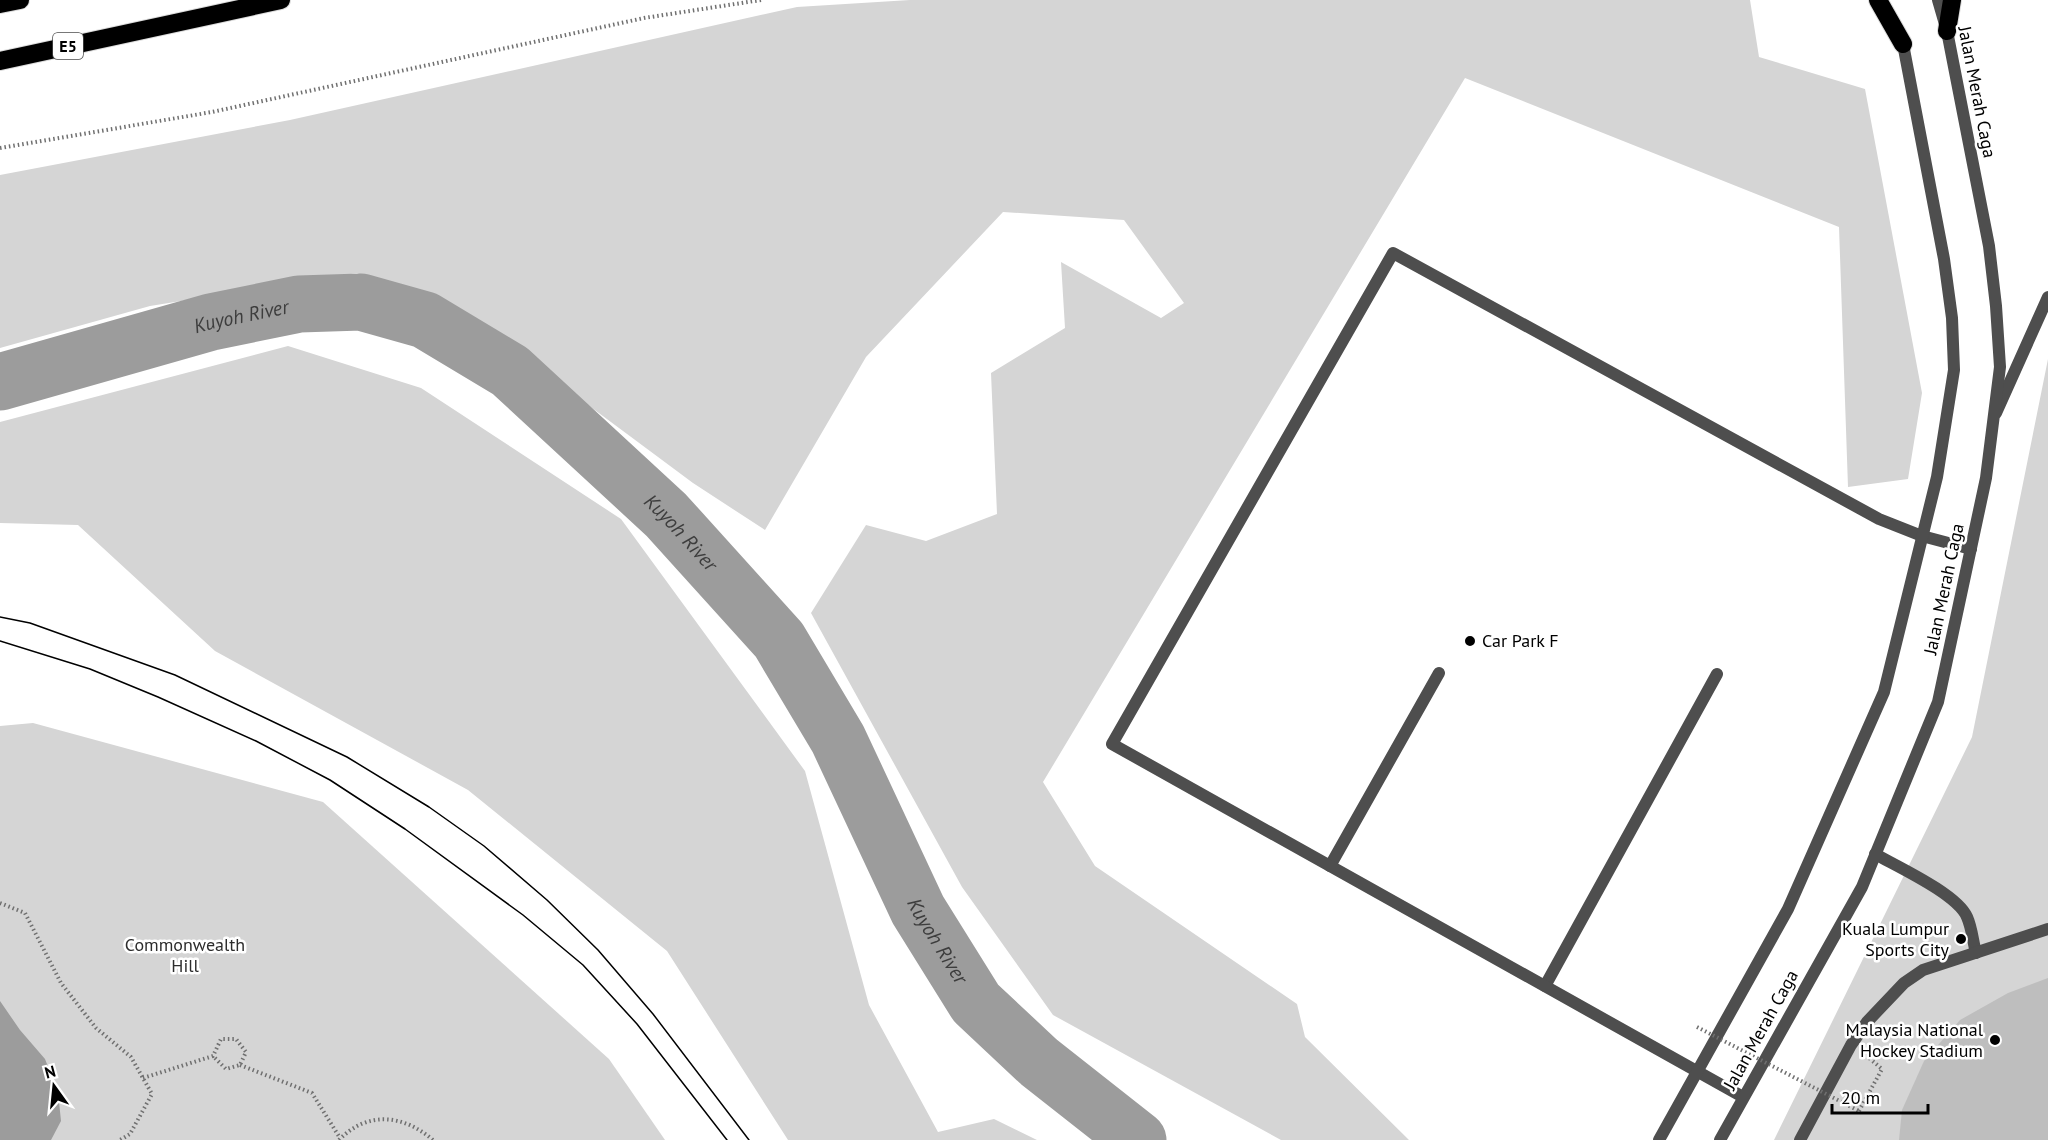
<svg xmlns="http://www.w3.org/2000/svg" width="2048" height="1140" font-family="'PT Sans',sans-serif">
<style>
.green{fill:#d5d5d5}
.water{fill:#9c9c9c}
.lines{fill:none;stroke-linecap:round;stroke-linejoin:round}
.river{stroke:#9c9c9c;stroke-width:57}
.building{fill:#bebebe}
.motorway-casing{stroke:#dbdbdb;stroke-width:20}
.path{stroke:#707070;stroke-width:4;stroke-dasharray:1.5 3;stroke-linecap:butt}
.service{stroke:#4e4e4e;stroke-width:12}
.tertiary{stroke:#4e4e4e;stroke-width:12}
.motorway{stroke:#000;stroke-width:18}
.tram{stroke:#000;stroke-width:1.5}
.path-bridge{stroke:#707070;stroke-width:4;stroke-dasharray:1.5 3;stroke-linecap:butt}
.poi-dot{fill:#000;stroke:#fff;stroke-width:2}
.labels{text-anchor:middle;stroke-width:5;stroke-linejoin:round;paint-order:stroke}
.shield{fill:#fff;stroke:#4c4c4c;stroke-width:1.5}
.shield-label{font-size:16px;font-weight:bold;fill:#000}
.street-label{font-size:18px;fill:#000;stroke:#fff}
.poi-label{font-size:18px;fill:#000;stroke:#fff;text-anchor:end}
.park-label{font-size:18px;fill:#2c2c2c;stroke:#fff}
.water-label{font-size:20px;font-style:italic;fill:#3d3d3d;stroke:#fff}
</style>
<rect width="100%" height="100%" fill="#fff"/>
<g class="green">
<polygon points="910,0 1750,0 1759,57 1865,89 1922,393 1908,479 1848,487 1839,227 1465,78 1043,782 1095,866 1297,1004 1305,1037 1409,1140 1281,1140 1053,1015 962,887 811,613 866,525 926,541 997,514 991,373 1065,328 1061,262 1161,318 1184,303 1124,220 1003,212 866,357 765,530 693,483 510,347 357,273 150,306 0,348 0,175 290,120 797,7"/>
<polygon points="288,346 421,388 621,519 805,771 869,1005 938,1132 994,1119 1037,1140 788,1140 667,951 468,790 215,651 78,525 0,523 0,422"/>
<polygon points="2048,359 2048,1140 1774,1140 1972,737"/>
<polygon points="33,723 323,802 609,1059 665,1140 0,1140 0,726"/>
</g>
<polygon class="water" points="0,1001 20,1030 45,1059 58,1092 61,1121 51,1140 0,1140"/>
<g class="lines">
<path class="river" id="s1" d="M0,382L211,322L299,304L361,302L425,320L510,371L666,515L779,640L838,739L918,910L976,1003L1039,1062L1138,1140"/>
</g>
<polygon class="building" points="2048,978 2048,1140 1899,1140 1902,1110 1924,1061 1960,1020 2008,993"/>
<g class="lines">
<g class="motorway-casing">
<g id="motorway">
<polyline points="1878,0 1903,44"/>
<polyline points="0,4 20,0"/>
<polyline points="1947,31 1952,0"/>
<polyline points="0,61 281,0"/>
</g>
</g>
<g class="path">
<polyline points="0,148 212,112 644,18 761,0"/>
<polyline points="0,903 25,913 61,983 96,1028 131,1057 152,1094 130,1134 120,1140"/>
<polyline points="240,1065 312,1093 340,1138"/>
<polyline points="143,1078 213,1056 221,1039 236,1039 246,1052 240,1065 226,1069 213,1056"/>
<polyline points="1859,1111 1882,1069 1869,1058"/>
<path d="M339,1140C368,1110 404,1115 433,1140"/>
</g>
<g class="service">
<polyline points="1996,413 2048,297"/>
<path d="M1875,854C1898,867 1957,894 1967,917C1972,928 1973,942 1976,953"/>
<polyline points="1330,866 1439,673"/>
<polyline points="1545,986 1717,674"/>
<polyline points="1743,1097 1112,744 1393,253 1879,519 1922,536 1971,549"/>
<polyline points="1800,1140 1851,1045 1867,1022 1904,983 1923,970 2048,929"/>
</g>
<g class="tertiary">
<polyline points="1659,1140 1788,909 1884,692 1937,477 1954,370 1952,318 1944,259 1903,44"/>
<polyline points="1720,1140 1862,887 1938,702 1986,478 2000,367 1996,306 1989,246 1947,31 1938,0"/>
</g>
<use href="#motorway" class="motorway"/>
<g class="tram">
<polyline points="0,617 30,623 175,675 347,757 429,807 484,846 547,900 598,950 653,1014 749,1140"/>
<polyline points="0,641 90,669 158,697 256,741 330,780 405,829 523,915 583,965 637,1024 727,1140"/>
</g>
<polyline class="path-bridge" points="1697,1027 1859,1111"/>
</g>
<g class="poi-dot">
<circle cx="1470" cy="641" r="6"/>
<circle cx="1961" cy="939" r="6"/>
<circle cx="1995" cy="1040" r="6"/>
</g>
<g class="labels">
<rect class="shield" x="53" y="33" width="30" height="26" rx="4.5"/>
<g class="shield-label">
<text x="68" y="52">E5</text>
</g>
<g class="street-label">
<text transform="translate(1977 92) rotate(79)" y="6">Jalan Merah Caga</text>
<text transform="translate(1944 589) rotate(-78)" y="6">Jalan Merah Caga</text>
<text transform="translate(1761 1030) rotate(-61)" y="6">Jalan Merah Caga</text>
</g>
<g class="poi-label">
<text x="1482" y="647" text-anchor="start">Car Park F</text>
<text x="1949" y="935">Kuala Lumpur<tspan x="1949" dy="21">Sports City</tspan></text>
<text x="1983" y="1036">Malaysia National<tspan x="1983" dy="21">Hockey Stadium</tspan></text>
</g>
<g class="park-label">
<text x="185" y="951">Commonwealth<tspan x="185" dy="21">Hill</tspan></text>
</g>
<g class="water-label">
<text dy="7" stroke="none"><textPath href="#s1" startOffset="250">Kuyoh River</textPath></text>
<text dy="7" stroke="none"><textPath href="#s1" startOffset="772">Kuyoh River</textPath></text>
<text dy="7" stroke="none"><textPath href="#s1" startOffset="1258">Kuyoh River</textPath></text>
</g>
</g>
<g transform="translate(54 1086) rotate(345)" stroke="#ffffff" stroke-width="4.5" paint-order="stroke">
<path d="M0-4.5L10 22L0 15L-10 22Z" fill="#000000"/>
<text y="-9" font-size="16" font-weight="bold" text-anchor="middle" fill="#000000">N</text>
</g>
<path d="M1832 1104v9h96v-9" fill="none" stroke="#000000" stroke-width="3"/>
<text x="1841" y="1104" font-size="18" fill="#000000" stroke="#ffffff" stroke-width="4.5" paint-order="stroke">20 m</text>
</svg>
